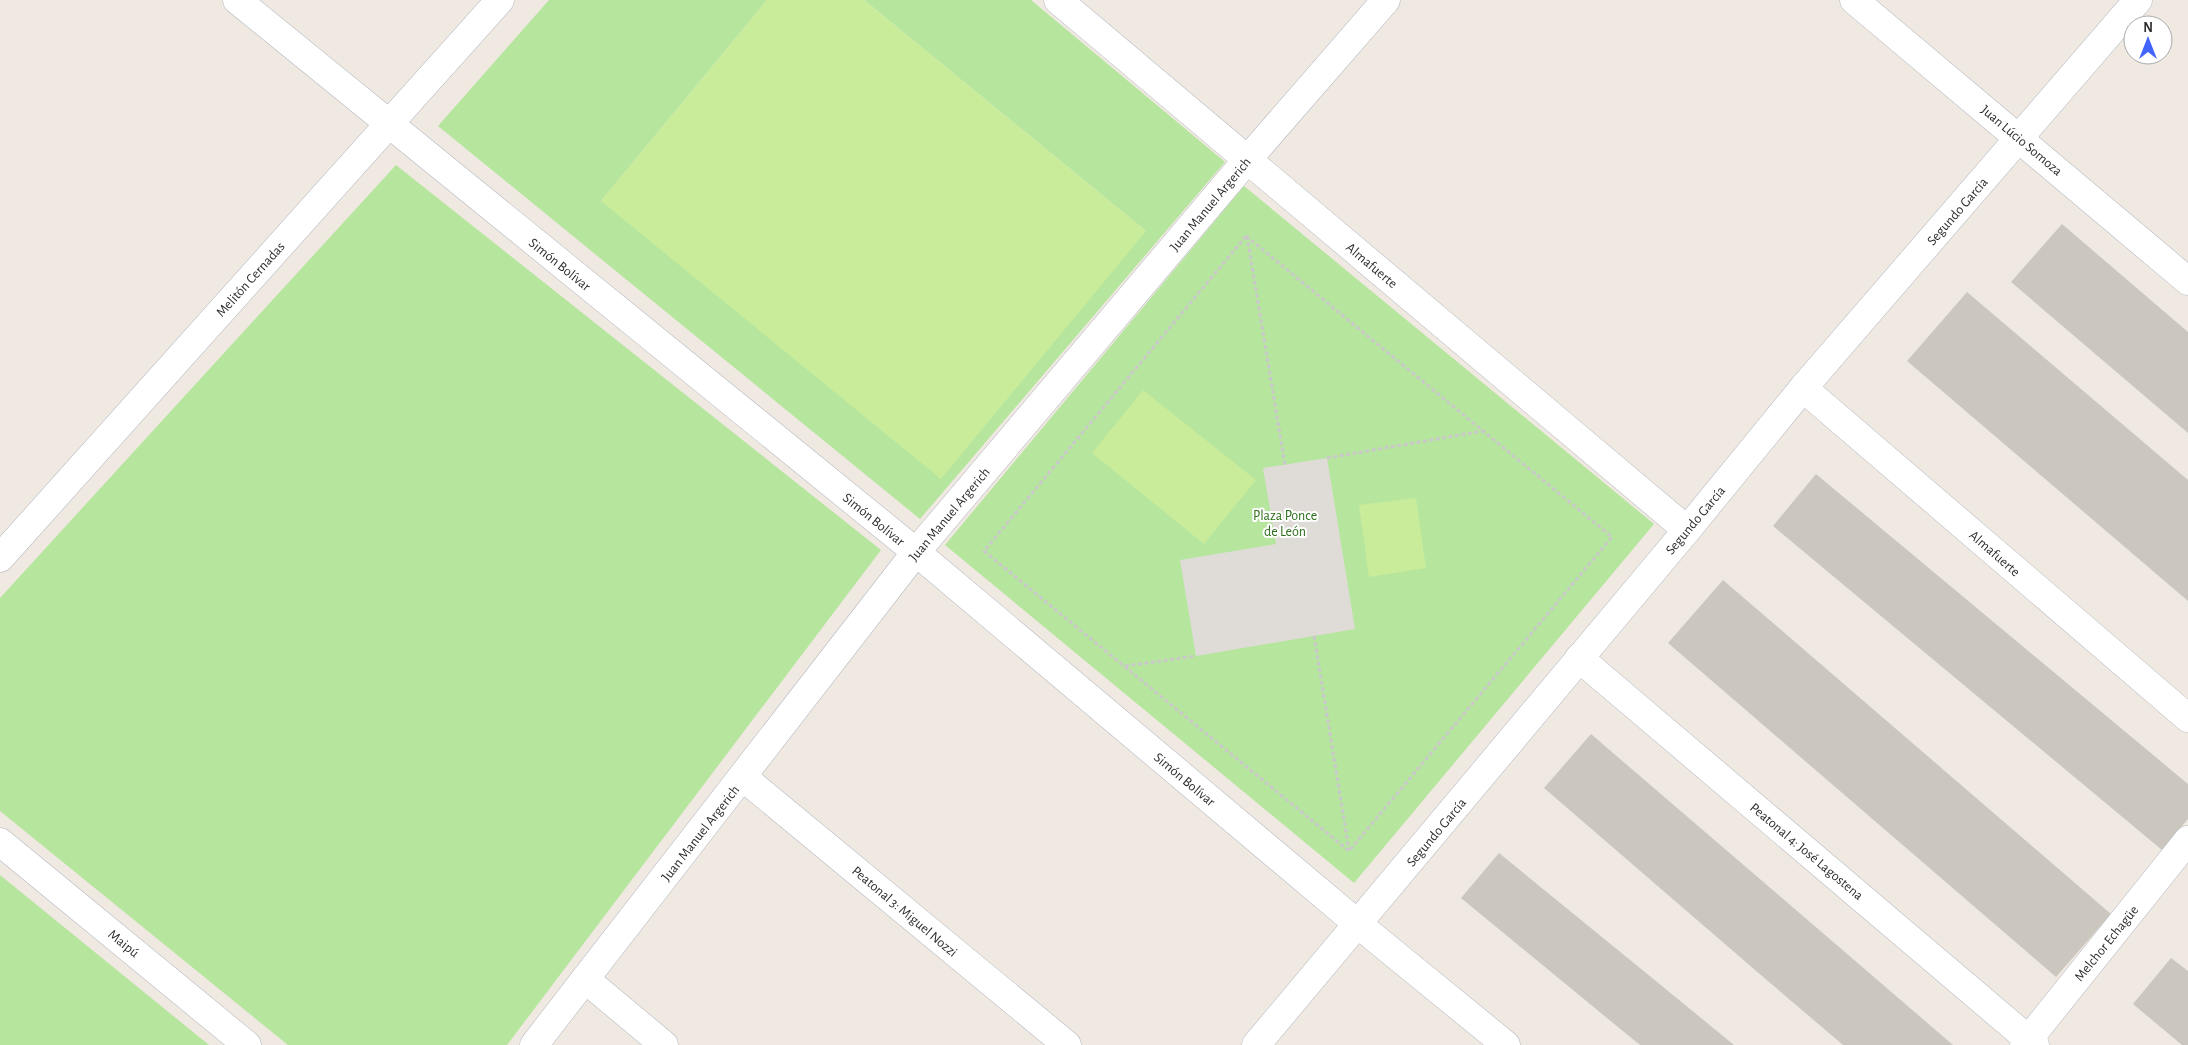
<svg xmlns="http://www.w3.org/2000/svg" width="2188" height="1045" font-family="'Alegreya Sans',sans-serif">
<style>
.green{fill:#b6e59e}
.pitch{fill:#c9ec9a}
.plaza{fill:#dfdcd8}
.building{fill:#cbc7bf}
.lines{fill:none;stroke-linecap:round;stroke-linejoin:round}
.minor-casing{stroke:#b4b7c1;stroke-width:29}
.path{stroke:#c9c9c9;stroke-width:3;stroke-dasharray:4 2.5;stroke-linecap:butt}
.minor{stroke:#fff;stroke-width:28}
.labels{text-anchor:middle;stroke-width:4;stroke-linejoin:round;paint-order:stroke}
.street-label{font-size:14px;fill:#2e2e2e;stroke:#fff}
.park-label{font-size:14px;fill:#2c6e1b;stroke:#fff}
</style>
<rect width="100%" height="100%" fill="#efe9e1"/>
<g class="green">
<polygon points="549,0 767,0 601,201 1146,231 864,0 1031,0 1225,162 920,519 438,126"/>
<polygon points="396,165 881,550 507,1045 288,1045 0,811 0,598"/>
<polygon points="1244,186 1654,524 1354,883 945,545"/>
<polygon points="0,875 209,1045 0,1045"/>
</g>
<g class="pitch">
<polygon points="767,0 864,0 1146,231 941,479 601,201"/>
<polygon points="1143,390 1256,480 1204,544 1092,453"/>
<polygon points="1416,498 1426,568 1369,577 1359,505"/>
</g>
<polygon class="plaza" points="1327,458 1355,629 1196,656 1180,560 1276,544 1263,468"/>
<g class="building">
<polygon points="2062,224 2188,332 2188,433 2011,282"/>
<polygon points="1967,292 2188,480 2188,601 1907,361"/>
<polygon points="1816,474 2188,784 2188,819 2162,850 1773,526"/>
<polygon points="1723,580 2111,914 2056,977 1668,643"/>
<polygon points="1591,734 1853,959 1953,1045 1843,1045 1762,976 1544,788"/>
<polygon points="1499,853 1651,977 1734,1045 1640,1045 1613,1023 1461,898"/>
<polygon points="2171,958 2188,971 2188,1045 2182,1045 2133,1004"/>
</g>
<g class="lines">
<g class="minor-casing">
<g id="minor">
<polyline points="237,0 916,552 1359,925 1506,1045"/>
<polyline points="1058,0 1687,530"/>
<polyline points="1854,0 2188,281"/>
<polyline points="1803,388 2188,718"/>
<polyline points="0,558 500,0"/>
<polyline points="1579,658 2035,1045"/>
<polyline points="744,778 1067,1045"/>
<polyline points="0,842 247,1045"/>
<polyline points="585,979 664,1045"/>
<polyline points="534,1045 916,552 1247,160 1386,0"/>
<polyline points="1256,1045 1687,530 1803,388 2138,0"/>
<polyline points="2024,1045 2188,840"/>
</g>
</g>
<g class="path">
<polygon points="1246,236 1612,537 1349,851 984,551"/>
<polyline points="1247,236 1285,465"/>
<polyline points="1327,458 1483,431"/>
<polyline points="1314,636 1349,850"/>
<polyline points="1125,666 1196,656"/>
</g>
<use href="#minor" class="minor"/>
</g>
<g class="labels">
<g class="street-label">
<text transform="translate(2022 140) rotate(40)" y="5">Juan Lúcio Somoza</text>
<text transform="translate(1210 204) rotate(-50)" y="5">Juan Manuel Argerich</text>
<text transform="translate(1957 211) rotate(-49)" y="5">Segundo García</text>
<text transform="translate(560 264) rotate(39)" y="5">Simón Bolívar</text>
<text transform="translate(1372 265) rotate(40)" y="5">Almafuerte</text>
<text transform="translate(250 279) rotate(-48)" y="5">Melitón Cernadas</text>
<text transform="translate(949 514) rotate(-50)" y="5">Juan Manuel Argerich</text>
<text transform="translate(874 519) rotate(39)" y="5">Simón Bolívar</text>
<text transform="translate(1695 520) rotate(-50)" y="5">Segundo García</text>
<text transform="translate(1995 553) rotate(41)" y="5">Almafuerte</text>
<text transform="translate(1185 779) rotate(40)" y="5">Simón Bolívar</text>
<text transform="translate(1436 832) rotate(-50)" y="5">Segundo García</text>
<text transform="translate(700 833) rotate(-52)" y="5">Juan Manuel Argerich</text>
<text transform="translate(1807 851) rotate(40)" y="5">Peatonal 4: José Lagostena</text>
<text transform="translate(905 911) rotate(40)" y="5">Peatonal 3: Miguel Nozzi</text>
<text transform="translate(124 943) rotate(39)" y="5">Maipú</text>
<text transform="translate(2106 943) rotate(-51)" y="5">Melchor Echagüe</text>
</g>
<g class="park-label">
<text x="1285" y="520">Plaza Ponce<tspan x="1285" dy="16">de León</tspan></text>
</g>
</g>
<g transform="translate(2148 40)"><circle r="24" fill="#ffffff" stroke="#ababab"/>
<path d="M0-4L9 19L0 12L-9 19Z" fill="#4264fb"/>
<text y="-8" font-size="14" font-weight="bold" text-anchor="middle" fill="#2e2e2e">N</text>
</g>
</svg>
